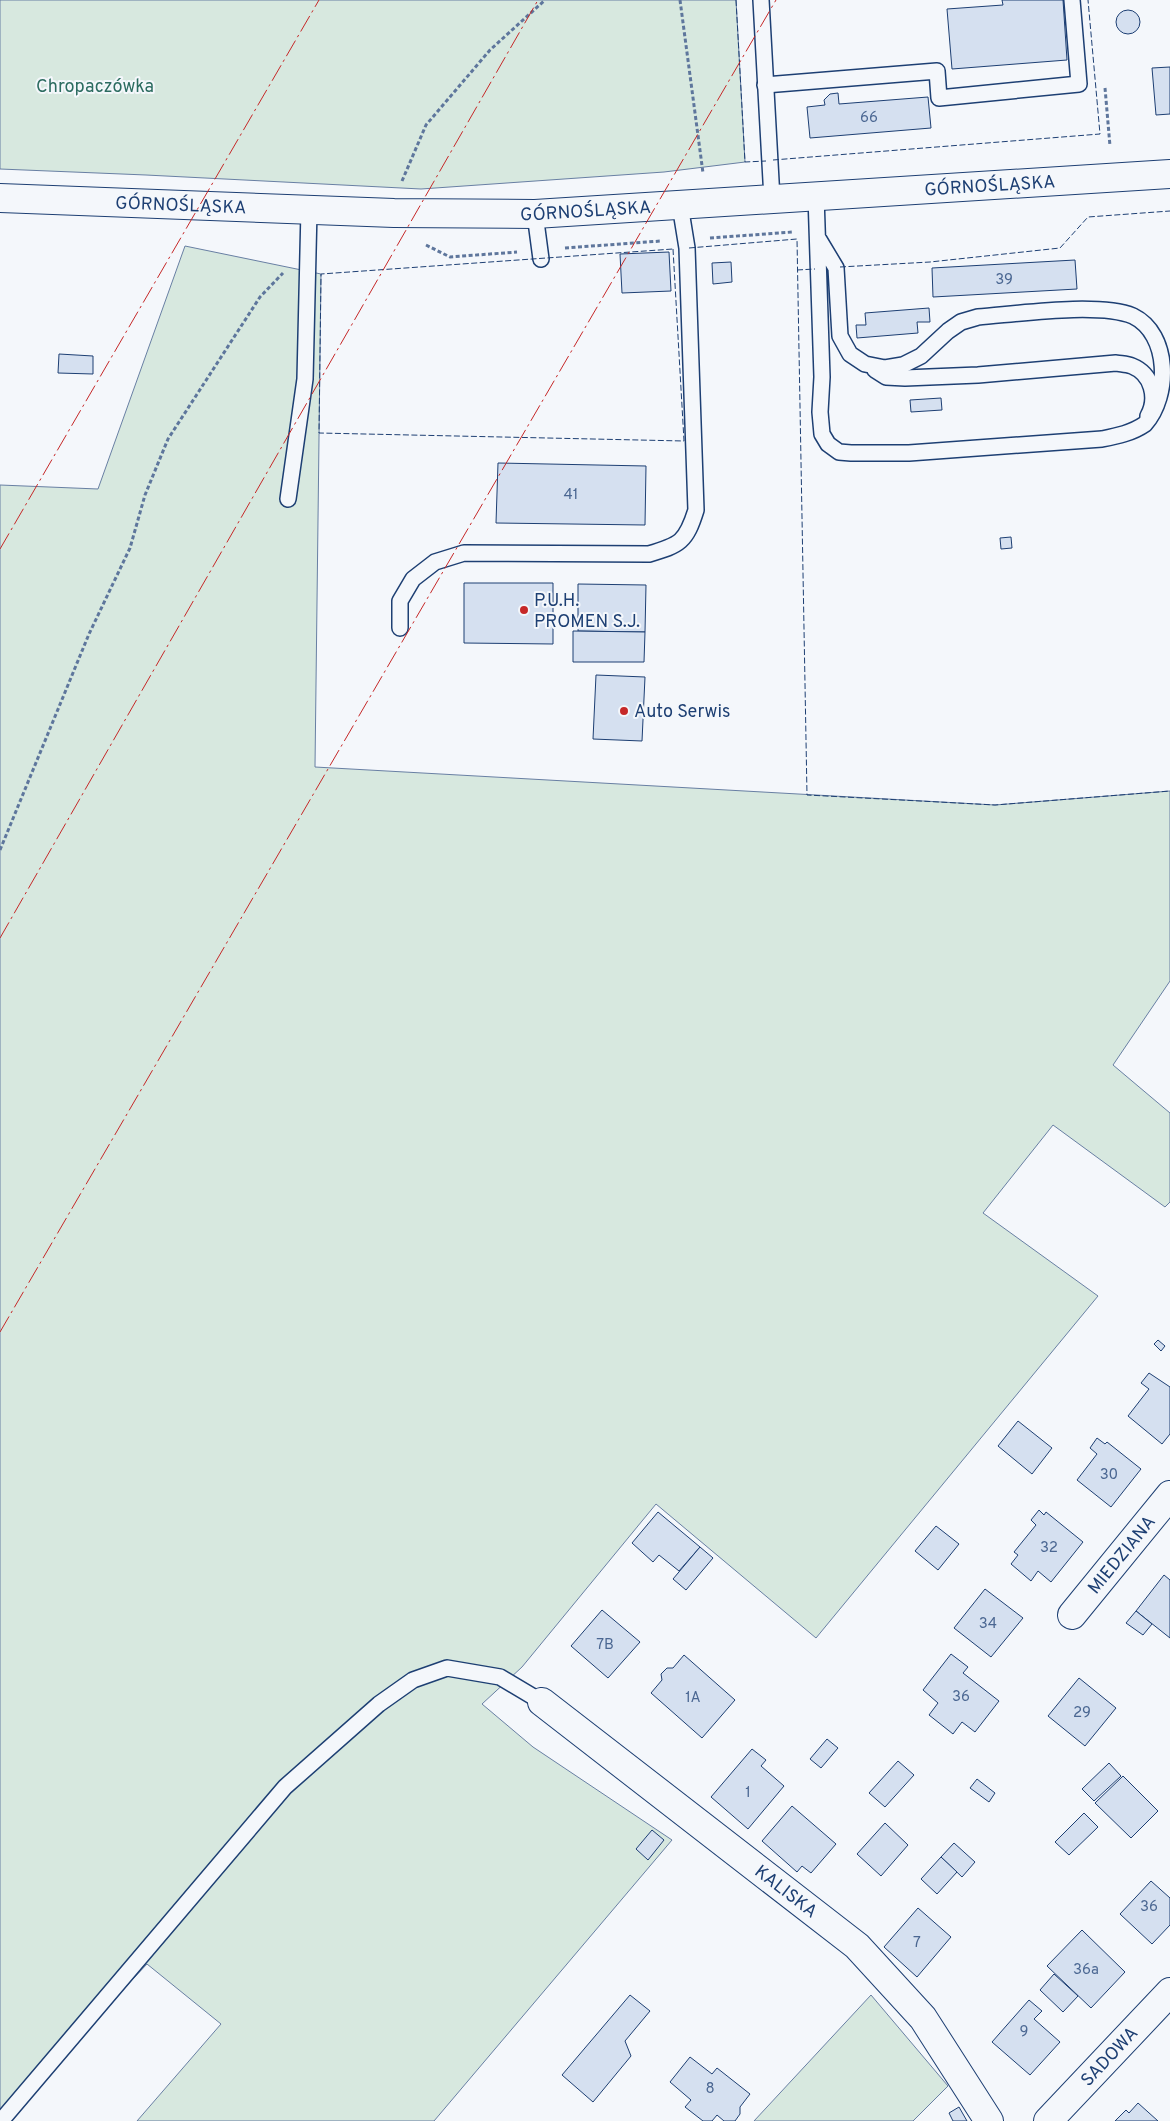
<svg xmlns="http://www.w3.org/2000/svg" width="1170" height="2121" font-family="Overpass,sans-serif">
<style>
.green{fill:#d7e8df;stroke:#687fa3}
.building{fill:#d5e0f0;stroke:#1d3f73}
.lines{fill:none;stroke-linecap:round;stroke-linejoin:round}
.lane-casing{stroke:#1d3f73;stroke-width:18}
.street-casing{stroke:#1d3f73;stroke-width:30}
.secondary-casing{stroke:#1d3f73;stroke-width:30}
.path{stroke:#5e769c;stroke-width:3;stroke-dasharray:4 2.5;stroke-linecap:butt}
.lane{stroke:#f4f7fb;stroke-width:15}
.street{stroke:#f4f7fb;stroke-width:28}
.secondary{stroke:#f4f7fb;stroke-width:28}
.fence{stroke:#1d3f73;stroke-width:1;stroke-dasharray:6 2.5;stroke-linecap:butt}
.power{stroke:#c62828;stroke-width:1;stroke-dasharray:18 4 2.5 4;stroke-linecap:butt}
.poi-dot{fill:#c62828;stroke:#f4f7fb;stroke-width:2}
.labels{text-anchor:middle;stroke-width:4;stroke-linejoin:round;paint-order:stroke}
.number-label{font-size:15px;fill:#4b6792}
.park-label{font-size:18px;fill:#2c6c60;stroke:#f4f7fb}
.street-label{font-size:18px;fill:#1d3f73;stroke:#f4f7fb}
.poi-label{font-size:18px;fill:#1d3f73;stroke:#f4f7fb;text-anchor:start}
</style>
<rect width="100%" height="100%" fill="#f4f7fb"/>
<g class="green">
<polygon points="0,0 736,0 745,162 664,172 421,189 146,175 0,169"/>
<polygon points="185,246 321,274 315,767 995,805 1170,791 1170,981 1113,1065 1170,1113 1170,1202 1165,1207 1053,1125 983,1213 1098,1296 816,1638 656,1504 522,1667 482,1704 533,1747 672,1840 434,2121 137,2121 221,2024 147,1964 0,2121 0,485 98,489"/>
<polygon points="871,1995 948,2086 913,2121 754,2121"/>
</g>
<g class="building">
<polygon points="1002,0 1063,0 1067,60 952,69 947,9 1003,5"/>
<circle cx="1128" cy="22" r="12"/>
<polygon points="1170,67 1170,114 1156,115 1152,68"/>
<polygon points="838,93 839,104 928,97 931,128 810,138 807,107 825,105 824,100 830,94"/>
<polygon points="669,252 671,291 622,293 620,254"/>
<polygon points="1075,260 1077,289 933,297 932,268"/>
<polygon points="731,262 732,282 713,284 712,263"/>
<polygon points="929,308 930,322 917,322 918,333 857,338 856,325 866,325 865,313"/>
<polygon points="59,354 93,356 93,374 58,373"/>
<polygon points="941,398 942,410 911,412 910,400"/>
<polygon points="498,463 646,466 645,525 496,523"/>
<polygon points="1011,537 1012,548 1001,549 1000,538"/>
<polygon points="464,583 553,583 553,644 464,643"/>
<polygon points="578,584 646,585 645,632 578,631"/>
<polygon points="573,631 645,632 644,662 573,662"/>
<polygon points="596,675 645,677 642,741 593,739"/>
<polygon points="1158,1340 1165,1346 1161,1351 1154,1344"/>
<polygon points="1149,1373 1170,1387 1170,1434 1162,1444 1128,1416 1149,1389 1141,1383"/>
<polygon points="1018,1421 1052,1448 1032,1474 998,1446"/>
<polygon points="1097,1438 1105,1444 1107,1442 1141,1469 1111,1507 1077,1480 1097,1454 1090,1448"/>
<polygon points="1039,1510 1044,1515 1046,1512 1083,1542 1051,1582 1038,1571 1031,1581 1011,1564 1018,1555 1014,1552 1036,1525 1031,1520"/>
<polygon points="658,1512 700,1547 679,1571 659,1555 653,1562 632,1543"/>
<polygon points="936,1526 959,1544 938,1570 915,1551"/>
<polygon points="700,1547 713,1558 686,1590 673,1579"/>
<polygon points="1164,1575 1170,1580 1170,1638 1136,1611"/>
<polygon points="985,1589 1023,1618 991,1657 954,1628"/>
<polygon points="602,1610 640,1642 608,1678 571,1646"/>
<polygon points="1136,1611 1152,1624 1143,1635 1126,1623"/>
<polygon points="951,1654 968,1667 963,1673 999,1701 975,1732 962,1722 953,1734 929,1715 938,1703 923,1690"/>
<polygon points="684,1655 735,1700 702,1738 651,1693 662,1680 661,1674 667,1668 673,1668"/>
<polygon points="1079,1678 1116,1708 1085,1746 1048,1716"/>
<polygon points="827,1739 838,1748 821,1768 810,1759"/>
<polygon points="752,1749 766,1760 761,1766 784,1786 748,1829 711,1797"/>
<polygon points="898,1761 914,1775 885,1807 869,1793"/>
<polygon points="1109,1763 1121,1776 1094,1801 1082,1789"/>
<polygon points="1123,1776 1158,1811 1131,1838 1095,1803"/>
<polygon points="977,1779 995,1793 989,1802 970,1788"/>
<polygon points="792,1806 836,1844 811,1873 802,1866 797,1872 762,1841"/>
<polygon points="1084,1813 1098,1827 1069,1855 1055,1842"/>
<polygon points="885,1823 908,1845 881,1876 857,1854"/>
<polygon points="652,1830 664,1840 648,1860 636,1849"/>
<polygon points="954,1843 975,1862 962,1877 941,1857"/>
<polygon points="941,1857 957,1872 937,1894 921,1879"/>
<polygon points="1151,1881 1170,1898 1170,1925 1152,1944 1120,1914"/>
<polygon points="918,1908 951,1937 917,1977 884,1947"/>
<polygon points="1082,1930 1125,1972 1091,2008 1047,1966"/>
<polygon points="1054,1974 1078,1996 1063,2012 1040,1990"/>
<polygon points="630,1995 650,2011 625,2041 631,2056 593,2102 562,2075"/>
<polygon points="1029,2000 1042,2011 1034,2019 1060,2042 1030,2075 992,2042"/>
<polygon points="690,2057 712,2074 717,2068 750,2094 740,2107 740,2114 735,2121 724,2121 717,2115 712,2121 703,2121 685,2107 691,2100 670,2082"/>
<polygon points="1138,2103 1158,2121 1115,2121 1126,2110 1129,2113"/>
<polygon points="959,2107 967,2121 953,2121 949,2113"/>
</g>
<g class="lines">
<g class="lane-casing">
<g id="lane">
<polyline points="761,0 772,199"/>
<polyline points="765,85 937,71 939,98 1079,84 1072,0"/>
<path d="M816,196L822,377L820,412L822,434L828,444L839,452L851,453H909L1102,439C1117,436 1132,433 1145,424C1170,396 1170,334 1133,316C1098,302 1017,314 978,317L961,322L948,331L921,356L903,365L885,368L865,364L850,354L840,336L836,268L818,238"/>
<polyline points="535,214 541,259"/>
<path d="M875,370L886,377L905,378L978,375L1116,363C1121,364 1127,364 1132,366C1152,374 1158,398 1148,416"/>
<polyline points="288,499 305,379 309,210"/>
<path d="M400,628V601L413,579L435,562L464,553L649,554C680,545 686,542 696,510L687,248L680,205"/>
<polyline points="1,2121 285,1787 379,1704 413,1680 447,1668 500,1677 542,1702"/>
</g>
</g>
<g class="street-casing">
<g id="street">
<path id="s1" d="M1072,1615L1170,1495"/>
<path id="s2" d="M542,1702L857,1946L923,2018L989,2121"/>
<path id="s3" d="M1048,2121L1170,1992"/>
</g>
</g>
<g class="secondary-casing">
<g id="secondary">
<path id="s4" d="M0,198L394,213L535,214L1170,174"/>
</g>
</g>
<g class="path">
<polyline points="680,0 703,173"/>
<polyline points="1105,88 1110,146"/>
<polyline points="402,181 426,125 490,50 545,0"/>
<polyline points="710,238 793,232"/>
<polyline points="426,245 450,257 517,252"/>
<polyline points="565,248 661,241"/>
<polyline points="0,850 89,634 130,548 145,495 168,439 260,297 283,273"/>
</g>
<use href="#lane" class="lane"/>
<use href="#street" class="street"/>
<use href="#secondary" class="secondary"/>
<g class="fence">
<polyline points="736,0 745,162 766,161"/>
<polyline points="773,160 1100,134 1088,0"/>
<polyline points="689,248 797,239 807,795 995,805 1170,791"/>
<polygon points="673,249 684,441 319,433 321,274"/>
<polyline points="840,267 930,262 1060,248 1088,217 1170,211"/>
<polyline points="797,270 815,269"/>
</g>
<g class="power">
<polyline points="0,549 319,0"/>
<polyline points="0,938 538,0"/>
<polyline points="0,1332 776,0"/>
</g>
</g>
<g class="poi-dot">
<circle cx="524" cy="610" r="5"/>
<circle cx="624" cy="711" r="5"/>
</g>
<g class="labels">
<g class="number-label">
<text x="869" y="122">66</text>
<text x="1004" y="284">39</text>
<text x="571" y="499">41</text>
<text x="1109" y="1479">30</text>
<text x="1049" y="1552">32</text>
<text x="988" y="1628">34</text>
<text x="605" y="1649">7B</text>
<text x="961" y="1701">36</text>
<text x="693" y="1702">1A</text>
<text x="1082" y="1717">29</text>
<text x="748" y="1797">1</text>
<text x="1149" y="1911">36</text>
<text x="917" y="1947">7</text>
<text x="1086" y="1974">36a</text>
<text x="1024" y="2036">9</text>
<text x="710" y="2093">8</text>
</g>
<g class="park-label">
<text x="95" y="92">Chropaczówka</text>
</g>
<g class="street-label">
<text dy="6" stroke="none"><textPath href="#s4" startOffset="991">GÓRNOŚLĄSKA</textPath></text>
<text dy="6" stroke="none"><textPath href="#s4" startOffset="181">GÓRNOŚLĄSKA</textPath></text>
<text dy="6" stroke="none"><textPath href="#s4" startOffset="586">GÓRNOŚLĄSKA</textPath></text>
<text dy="6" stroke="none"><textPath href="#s1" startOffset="78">MIEDZIANA</textPath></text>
<text dy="6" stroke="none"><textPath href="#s2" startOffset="309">KALISKA</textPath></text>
<text dy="6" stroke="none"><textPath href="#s3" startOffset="89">SADOWA</textPath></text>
</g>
<g class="poi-label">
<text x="534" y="606">P.U.H.<tspan x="534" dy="21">PROMEN S.J.</tspan></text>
<text x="634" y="717">Auto Serwis</text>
</g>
</g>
</svg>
